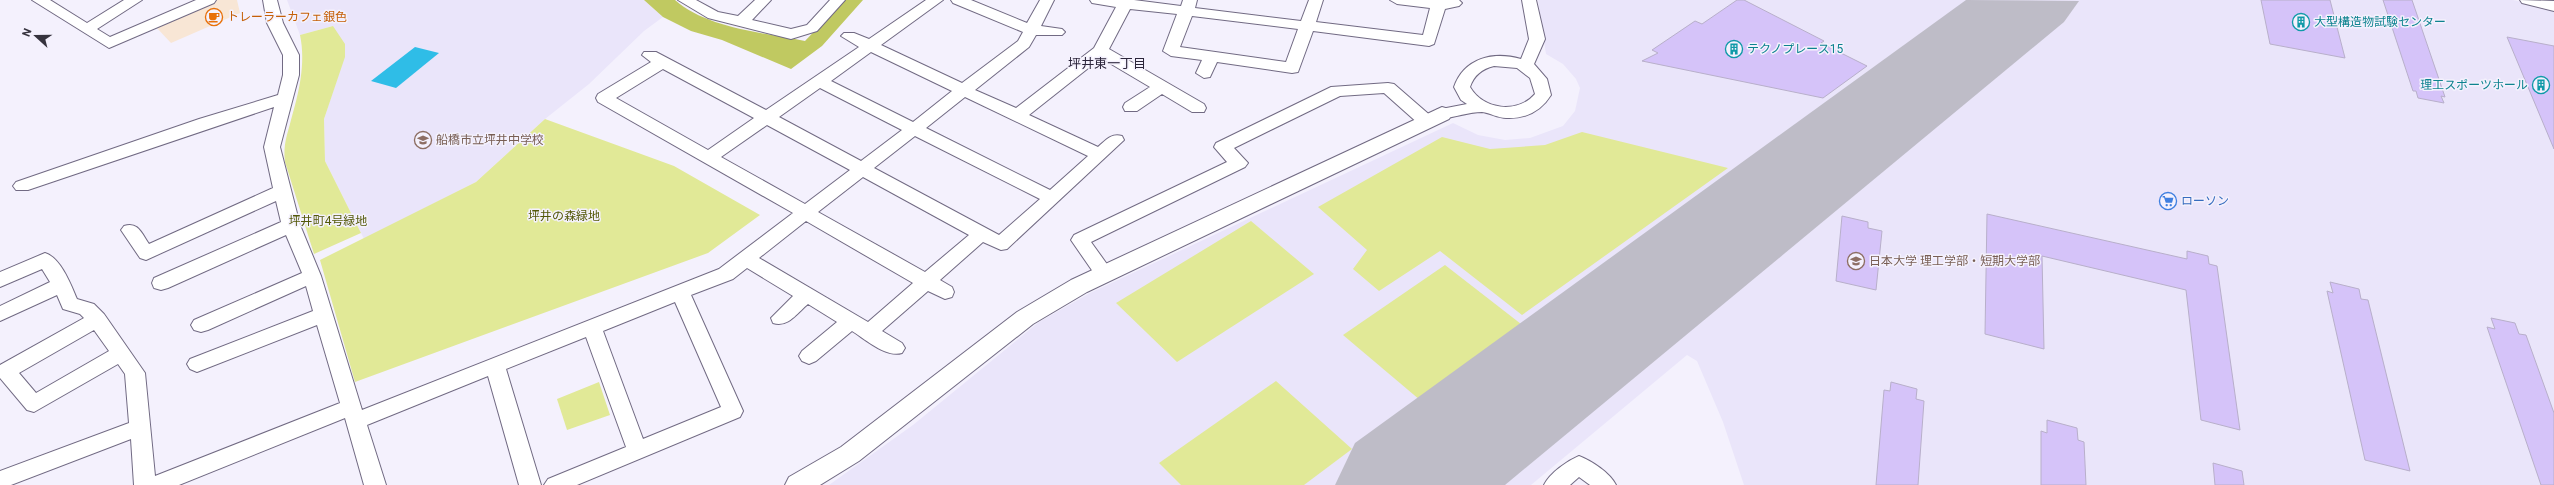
<svg xmlns="http://www.w3.org/2000/svg" width="2554" height="485" font-family="Roboto,'Noto Sans JP',sans-serif">
<style>
.commercial{fill:#f8e6d5}
.built{fill:#eae5fa}
.green{fill:#e1e997}
.forest{fill:#c0c961}
.water{fill:#2fbde7}
.lines{fill:none;stroke-linecap:round;stroke-linejoin:round}
.runway{fill:#bebcc7;fill-rule:evenodd}
.building{fill:#d5c3f9;stroke:#b8afca}
.minor-casing{stroke:#716a83;stroke-width:2}
.tertiary-casing{stroke:#716a83;stroke-width:2}
.minor{fill:#fff;fill-rule:evenodd}
.tertiary{fill:#fff;fill-rule:evenodd}
.labels{text-anchor:middle;stroke-width:3;stroke-linejoin:round;paint-order:stroke}
.food-label{font-size:12px;fill:#c56008;stroke:#f4f1fd;text-anchor:start}
.culture-label{font-size:12px;fill:#0d838f;stroke:#f4f1fd;text-anchor:start}
.education-label{font-size:12px;fill:#785e54;stroke:#f4f1fd;text-anchor:start}
.shop-label{font-size:12px;fill:#366cbe;stroke:#f4f1fd;text-anchor:start}
.park-label{font-size:12px;fill:#535808;stroke:#f4f1fd}
.neighbourhood-label{font-size:13px;fill:#2b253a;stroke:#f4f1fd}
</style>
<rect width="100%" height="100%" fill="#f4f1fd"/>
<polygon class="commercial" points="216,0 237,0 240,13 171,43 156,27"/>
<g class="built">
<polygon points="287,0 644,0 663,17 644,31 589,84 545,119 476,182 364,239 325,161 324,119 344,57 333,26 300,35"/>
<polygon points="1538,0 2513,0 2554,9 2554,485 1744,485 1723,422 1697,361 1687,355 1531,485 829,485 913,425 1039,322 1090,293 1453,123 1478,135 1505,140 1530,138 1563,126 1575,111 1580,88 1576,79 1563,64 1546,54"/>
</g>
<g class="green">
<path d="M333,26L345,44V57L324,119L325,161L361,233L314,254L285,162C283,144 287,136 291,120C299,92 306,64 300,35Z"/>
<polygon points="545,119 674,166 760,215 708,253 355,382 320,260 476,182"/>
<polygon points="1582,132 1728,168 1522,315 1440,251 1379,291 1353,269 1367,250 1318,207 1442,137 1490,149 1545,145"/>
<polygon points="1251,221 1314,274 1177,362 1116,303"/>
<polygon points="1445,265 1521,324 1420,400 1343,335"/>
<polygon points="1276,381 1352,449 1304,485 1181,485 1159,463"/>
<polygon points="599,382 610,415 567,430 557,399"/>
</g>
<path class="forest" d="M644,0H675C706,28 765,33 805,41L844,0H863L822,46L791,69L722,40L691,31L663,17Z"/>
<polygon class="water" points="415,47 439,53 396,88 371,81"/>
<g class="lines">
<polygon class="runway" points="1966,0 2079,1 2064,22 1505,485 1335,485 1355,443"/>
</g>
<g class="building">
<polygon points="1737,0 1744,0 1824,41 1821,43 1867,66 1823,98 1642,61 1658,53 1652,50 1695,21 1702,24"/>
<polygon points="2261,0 2330,0 2345,58 2270,44"/>
<polygon points="2383,0 2412,0 2445,97 2441,96 2444,103 2418,98 2416,91 2413,91"/>
<polygon points="2507,37 2554,46 2554,149"/>
<polygon points="1987,214 2187,259 2187,251 2208,256 2209,264 2217,266 2240,430 2201,420 2186,290 2042,256 2044,349 1985,334"/>
<polygon points="1842,216 1868,222 1868,228 1882,231 1876,290 1836,281"/>
<polygon points="2330,282 2359,289 2361,299 2368,300 2410,471 2365,460 2327,291 2333,293"/>
<polygon points="2491,318 2515,323 2519,334 2526,335 2554,413 2554,485 2541,485 2487,327 2495,329"/>
<polygon points="1891,382 1917,389 1916,399 1924,401 1918,485 1876,485 1884,390 1890,391"/>
<polygon points="2047,420 2077,428 2078,440 2084,442 2086,485 2041,485 2041,431 2047,433"/>
<polygon points="2213,463 2242,471 2244,485 2215,485"/>
</g>
<g class="lines">
<g class="minor-casing">
<g id="minor">
<polygon points="32,0 50,0 87,23 124,0 142,0 97,29 110,37 196,0 216,0 214,3 109,48"/>
<path d="M263,0H277L283,23L299,55V75L280,147L300,225L321,276L362,410L719,269L793,213L598,102L596,98L598,94L651,62L642,55L644,52H656L766,110L859,47L841,36L844,33H854L869,39L926,0H943L881,45L962,83L1018,41L1023,32L953,3L951,0H971L1027,23L1040,0H1054L1041,26L1062,29L1065,32L1062,35H1036L1029,47L975,90L1016,108L1094,48L1116,7L1092,3L1090,0H1134L1181,6L1183,0H1197L1195,8L1301,21L1309,0H1323L1316,22L1423,35L1430,8L1397,4L1390,0H1459L1462,3L1459,6L1445,9L1434,44L1429,46L1313,31L1298,72L1292,73L1217,62L1210,77L1204,78L1196,73L1202,60L1171,56L1163,51L1177,14L1130,9L1109,49L1204,104L1206,108L1204,112H1192L1162,94L1137,111H1125L1123,107L1125,103L1150,87L1101,58L1029,115L1098,147C1106,140 1111,133 1122,136L1124,140L1007,249L1001,250L983,242L940,280L952,287L954,292L952,297L945,299L928,291L882,331L902,343L905,348L902,353C886,358 865,339 852,331L816,361L809,364L802,361L799,356L802,351L837,322L808,304C797,313 788,328 773,323L771,318L793,296L747,268L733,279L691,295L743,411L740,417L577,485H544L548,479L626,447L586,337L506,369L541,485H519L488,376L367,425L386,485H364L345,418L179,485H134L131,439L11,485H0V471L129,423L125,374L118,364L34,412L27,410L0,378V365L84,318L80,314L63,309L57,295L0,321V306L50,282L42,269L0,287V272L45,253C61,258 71,285 77,299L94,304L104,314L145,373L155,476L340,403L317,325L197,372L190,369L187,364L190,359L313,311L306,286L208,330L201,332L194,330L191,325L194,320L302,273L286,235L168,288L161,290L154,288L152,283L154,278L281,222L276,201L146,260L140,258L121,230L124,226C138,221 142,234 149,244L273,188L264,147L274,107L28,190H16L13,186L16,182L199,119L278,95L283,75V55L267,23ZM1192,16L1298,29L1286,62L1180,47ZM871,52L952,91L913,122L831,81ZM663,69L754,118L708,150L616,98ZM820,88L902,130L861,161L779,117ZM965,97L1088,156L1050,190L926,128ZM767,125L850,170L805,204L721,157ZM915,136L1040,199L999,235L874,168ZM863,177L969,235L925,272L818,212ZM806,221L913,283L868,322L759,258ZM675,302L721,407L643,439L603,331ZM94,330L109,351L36,393L19,373Z"/>
<polygon points="678,0 696,0 718,12 738,16 755,0 771,0 752,20 791,29 807,25 830,0 845,0 817,31 791,39 708,18"/>
<path d="M1522,0H1536L1545,39L1534,64L1547,79L1551,95C1541,111 1526,119 1506,118C1498,118 1490,113 1482,112C1470,112 1454,117 1442,119L1436,118L1434,114L1436,110L1467,104L1461,100L1454,87C1464,58 1493,51 1521,59L1529,39ZM1494,66L1517,68L1530,78L1535,94C1518,114 1483,110 1470,87C1474,75 1482,69 1494,66Z"/>
<polygon points="2520,0 2554,1 2554,11 2522,3"/>
<polygon points="1388,83 1394,84 1432,117 1434,121 1432,125 1420,125 1384,93 1340,96 1234,148 1248,163 1245,167 1091,242 1114,274 1112,279 1105,281 1098,279 1071,240 1074,235 1227,162 1214,147 1216,143 1331,87"/>
<path d="M1579,456C1592,461 1610,473 1616,485H1590L1579,477L1570,485H1544C1550,473 1567,461 1579,456Z"/>
</g>
</g>
<g class="tertiary-casing">
<polygon id="tertiary" points="1442,107 1449,109 1452,114 1449,119 1087,292 1033,324 859,461 820,485 785,485 789,477 841,447 1017,312 1071,280"/>
</g>
<use href="#minor" class="minor"/>
<use href="#tertiary" class="tertiary"/>
</g>
<defs>
<g id="cafe-ring" transform="scale(0.9)"><circle r="9.5" fill="#f4f1fd" stroke="#e8710a" stroke-width="1.5"/><path d="M-5.5-4.5H6V0H3Q3 3.5 0 3.5H-2.5Q-5.5 3.5-5.5 0ZM3-3.2v2h1.7v-2ZM-6 4.5H4V6H-6Z" fill="#e8710a"/></g>
<g id="building-ring" transform="scale(0.9)"><circle r="9.5" fill="#f4f1fd" stroke="#0f9aa8" stroke-width="1.5"/><path d="M-4-6H4V6H1V3H-1V6H-4ZM-2.5-4.3h1.7v1.8h-1.7ZM.8-4.3h1.7v1.8H.8ZM-2.5-1h1.7V.8h-1.7ZM.8-1h1.7V.8H.8Z" fill="#0f9aa8"/></g>
<g id="school-ring" transform="scale(0.9)"><circle r="9.5" fill="#f4f1fd" stroke="#8d6e63" stroke-width="1.5"/><path d="M0-5L7-2L0 1L-7-2ZM-4 1L0 2.5L4 1V4Q0 6-4 4Z" fill="#8d6e63"/></g>
<g id="supermarket-ring" transform="scale(0.9)"><circle r="9.5" fill="#f4f1fd" stroke="#3f7fe0" stroke-width="1.5"/><path d="M-6-5.5h2.5l.6 2H6L4.5 2H-2.5L-4.4-4H-6ZM-1.5 3.2a1.3 1.3 0 1 0 .1 0ZM3 3.2a1.3 1.3 0 1 0 .1 0Z" fill="#3f7fe0"/></g>
<g id="university-ring" transform="scale(0.9)"><circle r="9.5" fill="#f4f1fd" stroke="#8d6e63" stroke-width="1.5"/><path d="M0-5L7-2L0 1L-7-2ZM-4 1L0 2.5L4 1V4Q0 6-4 4Z" fill="#8d6e63"/></g>
</defs>
<g fill-rule="evenodd">
<use href="#cafe-ring" x="214" y="17"/>
<use href="#building-ring" x="2301" y="22"/>
<use href="#building-ring" x="1734" y="49"/>
<use href="#building-ring" x="2541" y="85"/>
<use href="#school-ring" x="423" y="140"/>
<use href="#supermarket-ring" x="2168" y="201"/>
<use href="#university-ring" x="1856" y="261"/>
</g>
<g class="labels">
<g class="food-label">
<text x="227" y="21">トレーラーカフェ銀色</text>
</g>
<g class="culture-label">
<text x="2314" y="26">大型構造物試験センター</text>
<text x="1747" y="53">テクノプレース15</text>
<text x="2528" y="89" text-anchor="end">理工スポーツホール</text>
</g>
<g class="education-label">
<text x="436" y="144">船橋市立坪井中学校</text>
<text x="1869" y="265">日本大学 理工学部・短期大学部</text>
</g>
<g class="shop-label">
<text x="2181" y="205">ローソン</text>
</g>
<g class="park-label">
<text x="564" y="220">坪井の森緑地</text>
<text x="328" y="225">坪井町4号緑地</text>
</g>
<g class="neighbourhood-label">
<text x="1107" y="68">坪井東一丁目</text>
</g>
</g>
<g transform="translate(36 36) rotate(291)" stroke="#f4f1fd" stroke-width="3" paint-order="stroke">
<path d="M0-3L7 15L0 10L-7 15Z" fill="#36333e"/>
<text y="-6" font-size="11" font-weight="bold" text-anchor="middle" fill="#36333e">N</text>
</g>
</svg>
